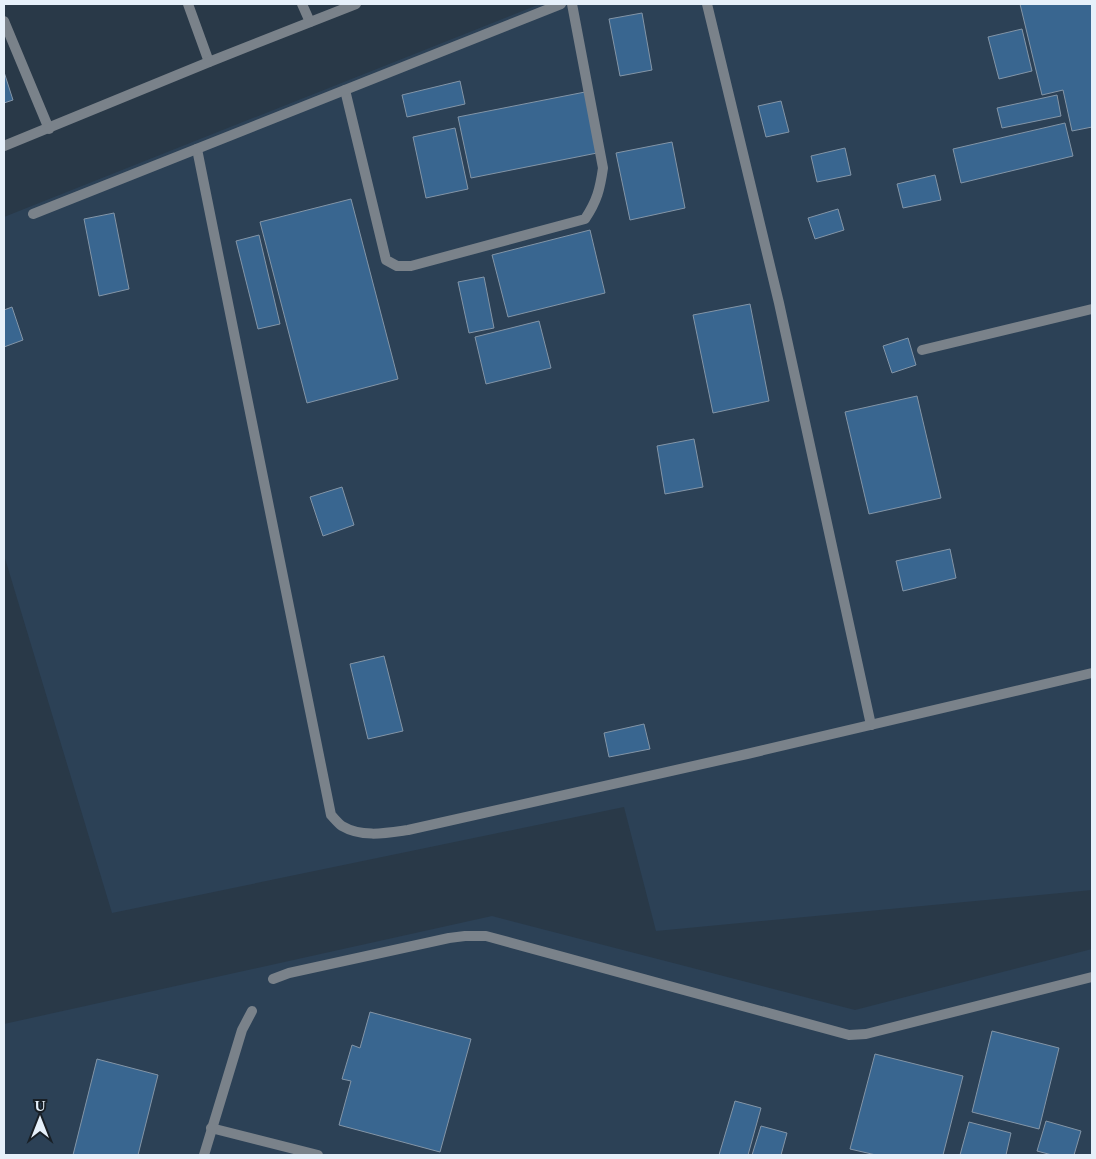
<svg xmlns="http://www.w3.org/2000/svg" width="1096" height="1159" font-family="Spectral,serif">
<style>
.built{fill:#2c4156}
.building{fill:#396690;stroke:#8395a7}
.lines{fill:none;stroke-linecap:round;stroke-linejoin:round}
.lane{stroke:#7a828a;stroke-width:10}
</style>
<rect width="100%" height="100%" fill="#293948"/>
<g class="built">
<polygon points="540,4 1092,4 1092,890 656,931 624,807 112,913 4,555 4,217"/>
<polygon points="492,916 855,1010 1092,949 1092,1155 4,1155 4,1024"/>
</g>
<g class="building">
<polygon points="1020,4 1092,4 1092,127 1072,131 1063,90 1042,95"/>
<polygon points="642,13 652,70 620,76 609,19"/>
<polygon points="1022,29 1032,71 999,79 988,37"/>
<polygon points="4,72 13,100 4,103"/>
<polygon points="460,81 465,104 407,117 402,95"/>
<polygon points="585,92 597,153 471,178 458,117"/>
<polygon points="1057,95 1061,116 1002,128 997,108"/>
<polygon points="781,101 789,132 766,137 758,106"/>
<polygon points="1065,123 1073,156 961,183 953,149"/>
<polygon points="455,128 468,189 426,198 413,137"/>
<polygon points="672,142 685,208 630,220 616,153"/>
<polygon points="845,148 851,175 817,182 811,156"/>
<polygon points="935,175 941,200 903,208 897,184"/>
<polygon points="351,199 398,379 307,403 260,222"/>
<polygon points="838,209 844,230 815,239 808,218"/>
<polygon points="114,213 129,289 99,296 84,219"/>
<polygon points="590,230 605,293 508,317 492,255"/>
<polygon points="259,235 280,324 258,329 236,241"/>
<polygon points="484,277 494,328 469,333 458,282"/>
<polygon points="750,304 769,401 713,413 693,315"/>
<polygon points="12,307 23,340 4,347 4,310"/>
<polygon points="539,321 551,368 486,384 475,337"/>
<polygon points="908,338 916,365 892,373 883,346"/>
<polygon points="917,396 941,498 869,514 845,412"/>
<polygon points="694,439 703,487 665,494 657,446"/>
<polygon points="342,487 354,525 323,536 310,497"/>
<polygon points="950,549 956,578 903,591 896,561"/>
<polygon points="384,656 403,731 368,739 350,664"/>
<polygon points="644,724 650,749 609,757 604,733"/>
<polygon points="370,1012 471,1039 440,1152 339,1125 351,1081 342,1079 352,1045 360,1048"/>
<polygon points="992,1031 1059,1048 1039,1129 972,1112"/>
<polygon points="875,1054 963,1076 943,1155 876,1155 850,1149"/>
<polygon points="97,1059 158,1075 138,1155 73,1155"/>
<polygon points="735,1101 761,1108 748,1155 719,1155"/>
<polygon points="1046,1121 1081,1131 1074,1155 1052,1155 1037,1151"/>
<polygon points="969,1122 1011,1133 1006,1155 960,1155"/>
<polygon points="761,1126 787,1133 781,1155 752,1155"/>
</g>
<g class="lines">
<g class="lane">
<polyline points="188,4 209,62"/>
<polyline points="302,4 310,22"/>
<polyline points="707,4 779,303 871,725"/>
<polyline points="4,21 49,129"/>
<path d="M345,90L386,260L397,266H411L585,219C597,201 600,189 603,168L572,4"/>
<polyline points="4,146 209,62 356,4"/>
<path d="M197,149L331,815C334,818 338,823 342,826C362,838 387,833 408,830L747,754L1092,673"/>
<polyline points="33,214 561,4"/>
<polyline points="922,350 1092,309"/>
<polyline points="273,979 289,973 449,938 465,936 486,936 849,1035 866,1034 1092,977"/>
<polyline points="211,1128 318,1155"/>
<polyline points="204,1155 242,1030 252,1011"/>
</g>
</g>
<rect width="1096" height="1159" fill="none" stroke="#e6f0fa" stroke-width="10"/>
<g transform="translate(40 1119)" stroke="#181f26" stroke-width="4" paint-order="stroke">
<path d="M0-4L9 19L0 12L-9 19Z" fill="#e6f0fa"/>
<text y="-8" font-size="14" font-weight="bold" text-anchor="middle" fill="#e6f0fa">U</text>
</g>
</svg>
